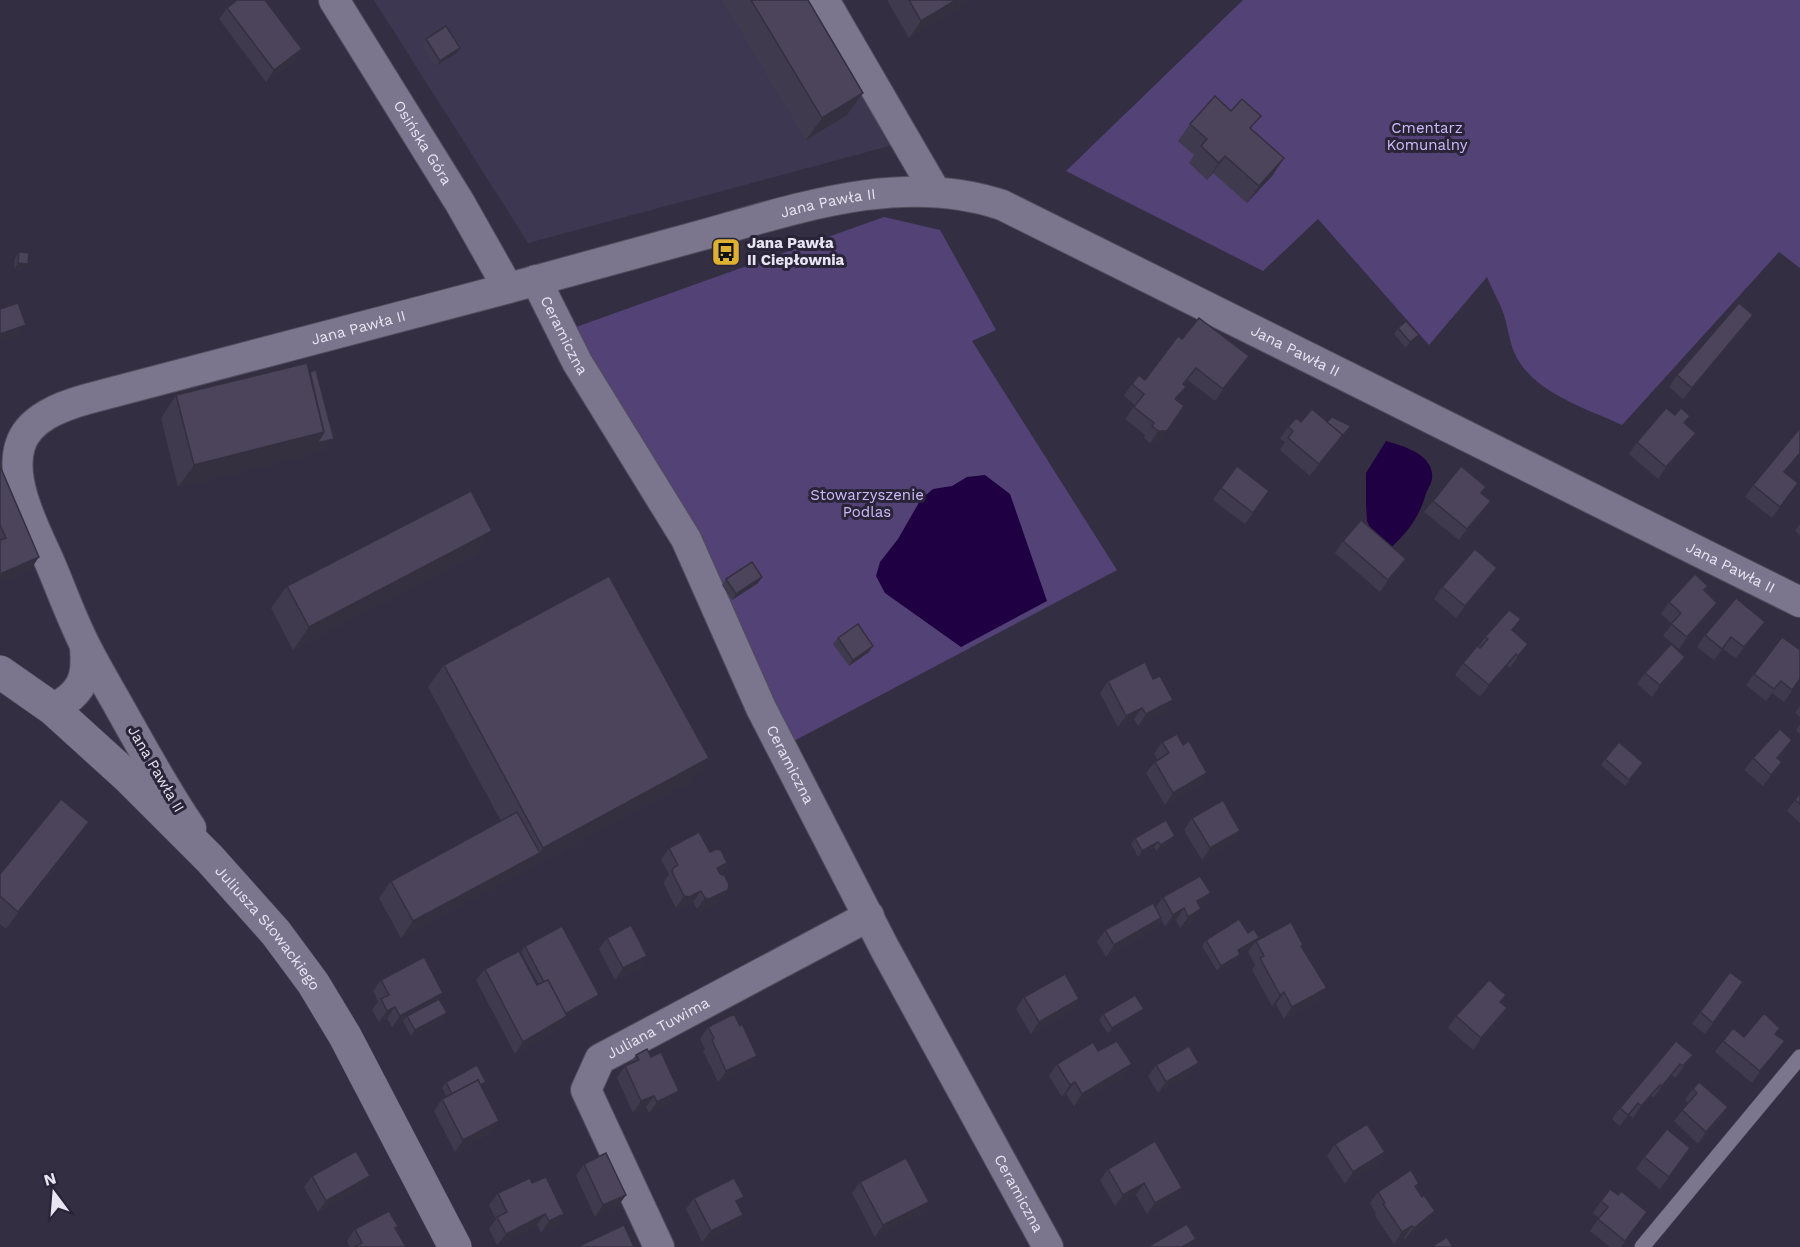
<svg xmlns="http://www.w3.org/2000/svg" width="1800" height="1247" font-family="'Work Sans',sans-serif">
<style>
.built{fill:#3e3751}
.green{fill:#534275}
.water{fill:#1f0042}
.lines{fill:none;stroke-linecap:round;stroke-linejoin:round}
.service-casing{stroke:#514c5d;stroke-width:16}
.minor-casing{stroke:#514c5d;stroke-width:32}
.tertiary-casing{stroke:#514c5d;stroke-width:34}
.service{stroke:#7b758d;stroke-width:15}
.minor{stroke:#7b758d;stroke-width:30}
.tertiary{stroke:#7b758d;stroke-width:33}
.wall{fill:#403a4e}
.shaded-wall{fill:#343040}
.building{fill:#4b445b;stroke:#343040;stroke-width:1.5}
.labels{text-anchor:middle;stroke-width:6;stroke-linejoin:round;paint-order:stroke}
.park-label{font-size:15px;fill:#cebcfa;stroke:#2a2438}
.street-label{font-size:15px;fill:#e8e4f2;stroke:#2a2438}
.poi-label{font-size:15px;font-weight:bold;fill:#e8e4f2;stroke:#2a2438;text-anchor:start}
</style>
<rect width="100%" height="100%" fill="#342e43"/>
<polygon class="built" points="374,0 809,0 893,145 528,243"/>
<g class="green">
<path d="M1243,0H1800V268L1779,252L1622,425C1589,410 1540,394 1520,363C1510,349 1509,331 1504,315C1500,302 1492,290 1487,277L1429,345L1318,219L1263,271L1066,171Z"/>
<polygon points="884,217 940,230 996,330 972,341 1117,570 792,742 576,327"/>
</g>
<g class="water">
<path d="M1386,441C1404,446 1435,455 1432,479C1431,485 1426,491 1425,497C1417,521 1407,532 1389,550L1374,536L1367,521L1366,503V473Z"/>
<polygon points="985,475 1010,494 1047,601 961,647 885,593 876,576 880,562 898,539 921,499 933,489 952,486 967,477"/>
</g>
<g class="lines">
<g class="service-casing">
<polyline id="service" points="1642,1247 1800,1057"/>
</g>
<g class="minor-casing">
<g id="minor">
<path id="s1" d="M334,0L460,203L508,288"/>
<polyline points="824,0 935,191"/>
<path id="s2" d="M536,280L577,362L686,539L761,708L885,949L1048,1247"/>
<path d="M53,709C82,693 88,679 85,647"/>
<path id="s3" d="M191,828C167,793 147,756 126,719C113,695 98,671 86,647C72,620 62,591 50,563C36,531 9,482 20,446C28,418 62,406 87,399C227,362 366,326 505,289C572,271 639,252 706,234C801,207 904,172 1002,205L1800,602"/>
<path id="s4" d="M659,1247L586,1090L600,1059L869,916"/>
</g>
</g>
<g class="tertiary-casing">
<g id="tertiary">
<path id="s5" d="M0,672L53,709L129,778L210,859L276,933L313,983L345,1036L455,1247"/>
</g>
</g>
<use href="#service" class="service"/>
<use href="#minor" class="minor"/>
<use href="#tertiary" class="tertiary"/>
</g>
<g class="wall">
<polygon points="722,0 808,0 847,115 806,140"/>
<polygon points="887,0 968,0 964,5 909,38"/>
<polygon points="227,8 302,49 294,61 266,82 219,19"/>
<polygon points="426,39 456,54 435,66 422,45"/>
<polygon points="1190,124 1252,130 1284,158 1272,176 1247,203 1213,173 1207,180 1189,163 1194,155 1178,141"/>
<polygon points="19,252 24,270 14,269 15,258"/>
<polygon points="1745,327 1683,399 1669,387 1677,375"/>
<polygon points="1398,328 1415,340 1406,348 1394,334"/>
<polygon points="1182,339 1249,356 1215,401 1188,380 1184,385 1176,400 1158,443 1150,443 1144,438 1145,435 1125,419 1135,405 1124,396 1132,384 1145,380"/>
<polygon points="310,372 326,450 178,487 161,418 176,395"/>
<polygon points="1675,415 1690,416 1685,423 1696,433 1688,444 1658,479 1629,454 1637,442"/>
<polygon points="1301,422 1327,422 1351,426 1310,476 1280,450 1285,442 1280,439 1288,427"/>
<polygon points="0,466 31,569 0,582"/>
<polygon points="1785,472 1798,483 1772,518 1745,497 1753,485"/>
<polygon points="1486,487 1482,493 1483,512 1459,540 1424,512 1433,501"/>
<polygon points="1221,488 1269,491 1245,524 1213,500"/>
<polygon points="1800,524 1800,535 1795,531"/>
<polygon points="1343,541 1406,559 1398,571 1380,592 1335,553"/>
<polygon points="477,554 293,650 271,608 287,586"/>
<polygon points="1497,568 1489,579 1456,618 1434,599 1442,587"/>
<polygon points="726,579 758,583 732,600 722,585"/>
<polygon points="1708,586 1705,591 1709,614 1679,649 1663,636 1672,624 1661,614 1669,602"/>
<polygon points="1513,631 1528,644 1510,668 1507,666 1480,697 1455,675 1463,663 1478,647 1485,637"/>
<polygon points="1757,633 1736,658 1723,649 1714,660 1697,647 1705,635"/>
<polygon points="838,638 869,652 849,666 833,644"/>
<polygon points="1800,650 1800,680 1784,702 1772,693 1766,701 1746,685 1754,674"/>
<polygon points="1685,657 1677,668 1652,697 1637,684 1645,673"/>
<polygon points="444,665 693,780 401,938 379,898 391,881 501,821 428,687"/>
<polygon points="1153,679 1173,700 1165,712 1138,726 1134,719 1118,727 1100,693 1108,681"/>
<polygon points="1800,706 1800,717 1795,713"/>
<polygon points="1800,724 1800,734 1796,730"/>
<polygon points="1792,740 1778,759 1782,762 1763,786 1744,770 1753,758"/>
<polygon points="1162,742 1183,745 1207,773 1199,785 1165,805 1146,773 1155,762 1158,760 1154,754"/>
<polygon points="1605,759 1639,769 1625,786 1601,765"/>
<polygon points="1800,793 1800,823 1787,811"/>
<polygon points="1192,818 1232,842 1202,860 1184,830"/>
<polygon points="1135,838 1171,842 1156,851 1154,847 1138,857 1131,844"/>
<polygon points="78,839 6,929 0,924 0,874"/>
<polygon points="669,848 710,852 727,863 720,874 720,901 701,911 697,909 693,902 680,909 676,908 664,884 665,880 669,874 661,860"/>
<polygon points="1163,897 1202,904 1200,906 1193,921 1180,928 1176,920 1165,926 1161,919 1153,930 1106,957 1097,942 1105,930 1155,908"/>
<polygon points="1248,933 1259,938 1258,940 1303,945 1302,947 1319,1000 1284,1019 1276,1004 1272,1006 1252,970 1255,965 1248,952 1253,945 1239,953 1236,961 1217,971 1202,946 1206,940"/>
<polygon points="607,938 647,956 639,968 615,980 599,949"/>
<polygon points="525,946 599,995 594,1001 567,1016 558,1028 515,1054 476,980 485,969 537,985 539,985 521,952"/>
<polygon points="381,980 439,999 443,1019 411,1036 403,1021 392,1027 387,1018 379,1022 372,1010 378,1002 373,991"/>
<polygon points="1735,994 1705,1034 1692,1024 1700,1012"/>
<polygon points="1506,995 1501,1002 1499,1020 1473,1050 1448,1028 1456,1016"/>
<polygon points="1024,997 1079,999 1071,1011 1031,1034 1016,1009"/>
<polygon points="1103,1014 1139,1015 1108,1033 1099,1020"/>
<polygon points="740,1026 757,1056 749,1067 718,1082 703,1051 705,1049 700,1039 708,1027"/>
<polygon points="1776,1034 1776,1053 1752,1083 1715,1052 1723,1041 1744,1037"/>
<polygon points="1098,1051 1123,1076 1074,1106 1066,1094 1062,1097 1049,1076 1057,1064"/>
<polygon points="636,1055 671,1103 649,1113 646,1107 633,1113 617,1078 625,1066 629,1065"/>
<polygon points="1693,1055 1675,1078 1672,1075 1654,1097 1651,1096 1633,1118 1629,1115 1620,1126 1612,1119 1620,1108"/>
<polygon points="1156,1065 1190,1074 1158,1093 1148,1076"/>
<polygon points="446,1082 481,1088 491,1133 455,1152 434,1111 442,1099 447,1097 442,1088"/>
<polygon points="1693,1089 1728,1107 1720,1119 1698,1144 1674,1121 1688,1103 1685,1100"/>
<polygon points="1335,1144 1385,1152 1377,1164 1345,1184 1327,1156"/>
<polygon points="1690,1148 1660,1189 1636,1169 1644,1157"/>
<polygon points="584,1164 626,1195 618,1206 595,1217 576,1176"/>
<polygon points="1108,1169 1182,1188 1174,1199 1147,1214 1136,1195 1115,1206 1100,1180"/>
<polygon points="312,1176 370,1176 362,1187 318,1212 304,1187"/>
<polygon points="860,1182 921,1213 875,1237 852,1193"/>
<polygon points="532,1183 564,1214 556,1226 541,1233 537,1225 497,1245 489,1229 496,1219 489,1205 498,1193"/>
<polygon points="1419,1184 1416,1188 1422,1197 1435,1211 1427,1223 1405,1239 1404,1238 1394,1244 1375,1216 1376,1214 1370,1203 1378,1192"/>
<polygon points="1618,1195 1647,1212 1621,1247 1610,1247 1590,1231 1599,1218 1593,1213 1601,1201"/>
<polygon points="694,1198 738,1206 743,1215 735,1227 702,1242 686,1209"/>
<polygon points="398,1226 396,1229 406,1247 350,1247 347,1241 355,1229"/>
</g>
<g class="shaded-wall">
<polygon points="956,0 968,0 964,5 909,38 921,21"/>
<polygon points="460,48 456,54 435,66 440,61"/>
<polygon points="302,49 294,61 266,82 274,70"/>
<polygon points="863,93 847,115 806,140 822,118"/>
<polygon points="1225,156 1213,173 1207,180 1219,163"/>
<polygon points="1284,158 1272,176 1247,203 1259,186"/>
<polygon points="18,263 28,264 24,270 14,269"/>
<polygon points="1753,315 1745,327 1683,399 1692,388"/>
<polygon points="26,325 18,336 0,343 0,334"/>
<polygon points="1419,335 1415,340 1406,348 1410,342"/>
<polygon points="1249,356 1241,367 1215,401 1223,389"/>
<polygon points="1158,431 1167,431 1158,443 1150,443"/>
<polygon points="324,432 334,439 326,450 178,487 194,465"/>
<polygon points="1696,433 1688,444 1658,479 1666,467"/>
<polygon points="1343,435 1335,446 1310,476 1319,464"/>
<polygon points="1800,453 1800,454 1776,483 1784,472"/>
<polygon points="1798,483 1790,495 1772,518 1780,507"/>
<polygon points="1491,501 1483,512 1459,540 1467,529"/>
<polygon points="492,531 477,554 293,650 309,627"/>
<polygon points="39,557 31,569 0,582 0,574"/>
<polygon points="1406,559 1398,571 1380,592 1388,580"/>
<polygon points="1497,568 1489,579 1456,618 1465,606"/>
<polygon points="762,577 758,583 732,600 736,594"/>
<polygon points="1717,603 1709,614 1679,649 1687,637"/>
<polygon points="1765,622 1757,633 1736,658 1744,647"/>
<polygon points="1731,637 1723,649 1714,660 1722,649"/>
<polygon points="1528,644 1520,656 1510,668 1518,656"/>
<polygon points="873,646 869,652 849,666 853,660"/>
<polygon points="1516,654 1507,666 1480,697 1489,685"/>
<polygon points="1685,657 1677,668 1652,697 1660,685"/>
<polygon points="1173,700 1165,712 1138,726 1146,714"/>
<polygon points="1142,708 1134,719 1118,727 1126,716"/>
<polygon points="709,758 693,780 401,938 413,921 540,853 543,848"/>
<polygon points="1782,762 1774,774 1763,786 1771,775"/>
<polygon points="1207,773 1199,785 1165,805 1173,793"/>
<polygon points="89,822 78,839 6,929 18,912"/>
<polygon points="1240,831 1232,842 1202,860 1210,848"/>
<polygon points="1175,836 1171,842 1156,851 1161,845"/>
<polygon points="1158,842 1154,847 1138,857 1142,851"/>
<polygon points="727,863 719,875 717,868"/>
<polygon points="728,890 720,901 701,911 697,909 705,898"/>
<polygon points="701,891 693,902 680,909 676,908 684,896"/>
<polygon points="1211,893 1202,904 1189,912 1197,901"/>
<polygon points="1184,908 1176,920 1165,926 1173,915"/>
<polygon points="1201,909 1193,921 1180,928 1188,917"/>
<polygon points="1161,918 1153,930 1106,957 1114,945"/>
<polygon points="1259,938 1253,945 1234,956 1238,950"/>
<polygon points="1240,955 1236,961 1217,971 1221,966"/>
<polygon points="647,956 639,968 615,980 623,968"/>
<polygon points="1327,988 1319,1000 1284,1019 1292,1007"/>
<polygon points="1284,992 1276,1004 1272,1006 1280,995"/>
<polygon points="443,993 435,1004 407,1016 403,1021 392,1027 400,1016"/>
<polygon points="599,995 594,1001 558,1021 562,1015"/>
<polygon points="1079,999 1071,1011 1031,1034 1039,1022"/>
<polygon points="395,1007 387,1018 379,1022 387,1011"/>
<polygon points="1507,1008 1499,1020 1473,1050 1481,1038"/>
<polygon points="1144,1009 1139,1015 1108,1033 1112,1028"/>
<polygon points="447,1013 443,1019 411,1036 415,1030"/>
<polygon points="567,1016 558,1028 515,1054 523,1042"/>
<polygon points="1785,1041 1776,1053 1752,1083 1760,1071"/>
<polygon points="757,1056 749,1067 718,1082 726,1071"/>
<polygon points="1199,1063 1190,1074 1158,1093 1166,1082"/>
<polygon points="1132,1064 1123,1076 1074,1106 1082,1094"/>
<polygon points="1680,1064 1672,1075 1654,1097 1662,1086"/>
<polygon points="1075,1082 1066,1094 1062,1097 1070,1085"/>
<polygon points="1660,1085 1633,1118 1641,1106"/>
<polygon points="679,1091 671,1103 649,1113 657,1102"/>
<polygon points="654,1096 646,1107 633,1113 641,1101"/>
<polygon points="1638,1103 1629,1115 1620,1126 1628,1115"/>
<polygon points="1728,1107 1720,1119 1698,1144 1706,1132"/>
<polygon points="499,1121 491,1133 455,1152 463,1140"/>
<polygon points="1385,1152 1377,1164 1345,1184 1353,1172"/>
<polygon points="370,1176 362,1187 318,1212 326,1201"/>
<polygon points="1144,1183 1136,1195 1115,1206 1123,1195"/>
<polygon points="1182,1188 1174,1199 1147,1214 1155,1203"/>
<polygon points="626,1195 618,1206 595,1217 603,1205"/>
<polygon points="744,1197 736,1209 736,1201"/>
<polygon points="929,1202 921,1213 875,1237 883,1225"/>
<polygon points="1435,1211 1427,1223 1405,1239 1414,1228"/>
<polygon points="545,1214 537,1225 497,1245 506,1234"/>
<polygon points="564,1214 556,1226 541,1233 549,1221"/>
<polygon points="743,1215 735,1227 702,1242 711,1231"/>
<polygon points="1412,1226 1404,1238 1394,1244 1402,1232"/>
<polygon points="1196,1239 1190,1247 1182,1247"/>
</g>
<g class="building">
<polygon points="237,0 265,0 302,49 274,70 227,8"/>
<polygon points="751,0 808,0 863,93 822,118"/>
<polygon points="909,0 956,0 921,21"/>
<polygon points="446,26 460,48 440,61 426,39"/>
<polygon points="1215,96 1231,111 1242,99 1261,116 1250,128 1284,158 1259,186 1225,156 1219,163 1201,146 1207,139 1190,124"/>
<polygon points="19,252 29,253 28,264 18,263"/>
<polygon points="18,303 26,325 0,334 0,309"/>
<polygon points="1739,303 1753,315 1692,388 1677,375"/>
<polygon points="1199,318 1249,356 1223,389 1196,368 1183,384 1186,387 1175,399 1184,406 1167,431 1158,431 1152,426 1154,423 1134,407 1144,394 1132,384 1139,375 1145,380 1178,336 1182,339"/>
<polygon points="1406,321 1419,335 1410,342 1398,328"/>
<polygon points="307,363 324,432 194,465 176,395"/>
<polygon points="316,370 334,439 317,443 324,432 310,372"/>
<polygon points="1666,408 1675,415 1681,408 1690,416 1684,423 1696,433 1666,467 1637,442"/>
<polygon points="1312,409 1343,435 1319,464 1288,438 1293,431 1288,427 1296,418 1301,422"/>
<polygon points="1332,417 1351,426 1339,440 1343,435 1327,422"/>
<polygon points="1800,428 1800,453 1784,472 1798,483 1780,507 1753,485"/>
<polygon points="0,466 39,557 0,574 0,540 6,538 0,525"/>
<polygon points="1237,466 1269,491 1253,513 1221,488"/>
<polygon points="1461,466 1486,487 1481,493 1491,501 1467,529 1433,501"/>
<polygon points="471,491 492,531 309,627 287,586"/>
<polygon points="1361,520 1406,559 1388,580 1343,541"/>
<polygon points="1475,549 1497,568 1465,606 1442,587"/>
<polygon points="752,562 762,577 736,594 726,579"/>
<polygon points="1695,574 1708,586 1704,590 1717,603 1687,637 1671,624 1681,613 1669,602"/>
<polygon points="609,576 709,758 543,848 444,665"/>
<polygon points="1736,598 1765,622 1744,647 1731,637 1722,649 1705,635"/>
<polygon points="1509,610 1521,619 1512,630 1528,644 1518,656 1516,654 1489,685 1463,663 1477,646 1480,648 1488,639 1485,637"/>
<polygon points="858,624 873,646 853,660 838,638"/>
<polygon points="1782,637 1800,650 1800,679 1792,690 1781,681 1774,689 1754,674"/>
<polygon points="1671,644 1685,657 1660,685 1645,673"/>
<polygon points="1145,662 1153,679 1160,676 1173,700 1146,714 1142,708 1126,716 1108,681"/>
<polygon points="1780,729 1792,740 1777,758 1782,762 1771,775 1753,758"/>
<polygon points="1177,734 1183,745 1189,741 1207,773 1173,793 1155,762 1169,753 1162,742"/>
<polygon points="1619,742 1643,763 1629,780 1605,759"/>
<polygon points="1800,793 1800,804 1795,800"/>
<polygon points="61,799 89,822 18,912 0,896 0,874"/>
<polygon points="1223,800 1240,831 1210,848 1192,818"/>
<polygon points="517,812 540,853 413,921 391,881"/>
<polygon points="1166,820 1175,836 1161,845 1158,842 1142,851 1135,838"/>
<polygon points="699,832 710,852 716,849 721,850 727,863 717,868 720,874 725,876 729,885 728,890 709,899 705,898 701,891 689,897 684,896 672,872 673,868 678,865 669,848"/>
<polygon points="1200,876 1211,893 1197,901 1201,909 1188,917 1184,908 1173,915 1163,897"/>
<polygon points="1153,903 1161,918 1114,945 1105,930"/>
<polygon points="1239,919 1248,933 1254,929 1259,938 1238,950 1240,955 1221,966 1206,940"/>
<polygon points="1291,922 1303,945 1301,946 1327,988 1292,1007 1284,992 1280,995 1260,958 1264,956 1256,941"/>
<polygon points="631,925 647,956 623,968 607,938"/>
<polygon points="562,926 599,995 565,1014 548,980 544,982 525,946"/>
<polygon points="519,951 537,985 548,980 567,1016 523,1042 485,969"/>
<polygon points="424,957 443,993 400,1016 395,1007 387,1011 381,999 389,995 381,980"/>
<polygon points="1730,972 1743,982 1713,1023 1700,1012"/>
<polygon points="1065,974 1079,999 1039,1022 1024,997"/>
<polygon points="1489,980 1506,995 1500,1002 1507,1008 1481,1038 1456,1016"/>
<polygon points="1135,995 1144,1009 1112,1028 1103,1014"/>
<polygon points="439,999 447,1013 415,1030 407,1016"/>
<polygon points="1764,1013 1780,1028 1775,1034 1785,1041 1760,1071 1723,1041 1733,1028 1744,1037"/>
<polygon points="734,1014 740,1026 742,1024 757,1056 726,1071 712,1040 714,1038 708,1027"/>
<polygon points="1117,1041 1132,1064 1082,1094 1075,1082 1070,1085 1057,1064 1093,1042 1098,1051"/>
<polygon points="1676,1041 1693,1055 1683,1066 1680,1064 1662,1086 1660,1085 1641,1106 1638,1103 1628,1115 1620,1108"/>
<polygon points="1189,1046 1199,1063 1166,1082 1156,1065"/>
<polygon points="647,1049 651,1057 661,1052 679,1091 657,1102 654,1096 641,1101 625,1066 639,1060 636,1055"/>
<polygon points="477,1065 486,1082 480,1085 478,1080 452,1094 446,1082"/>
<polygon points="478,1080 499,1121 463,1140 442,1099"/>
<polygon points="1699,1082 1728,1107 1706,1132 1682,1110 1697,1093 1693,1089"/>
<polygon points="1367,1124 1385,1152 1353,1172 1335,1144"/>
<polygon points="1667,1129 1690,1148 1669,1177 1644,1157"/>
<polygon points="1155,1141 1182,1188 1155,1203 1144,1183 1123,1195 1108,1169"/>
<polygon points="356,1151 370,1176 326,1201 312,1176"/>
<polygon points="606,1153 626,1195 603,1205 584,1164"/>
<polygon points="906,1158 929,1202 883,1225 860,1182"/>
<polygon points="1411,1170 1419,1184 1415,1186 1422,1197 1424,1195 1435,1211 1414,1228 1412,1226 1402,1232 1383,1204 1385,1203 1378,1192"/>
<polygon points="546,1177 564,1214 549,1221 545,1214 506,1234 497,1217 507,1212 498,1193 530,1178 532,1183"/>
<polygon points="734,1178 744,1197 736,1201 743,1215 711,1231 694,1198"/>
<polygon points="1610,1189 1618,1195 1621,1191 1647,1212 1625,1241 1598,1219 1608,1207 1601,1201"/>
<polygon points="389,1211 398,1226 395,1228 406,1247 354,1247 362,1243 355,1229"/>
<polygon points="1187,1224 1196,1239 1182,1247 1150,1247 1149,1246"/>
<polygon points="624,1225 634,1247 577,1247"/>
<polygon points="1447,1237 1453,1247 1431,1247"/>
</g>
<defs>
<g id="bus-square" transform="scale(1.5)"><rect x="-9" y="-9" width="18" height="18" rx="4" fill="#deb133" stroke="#2a2438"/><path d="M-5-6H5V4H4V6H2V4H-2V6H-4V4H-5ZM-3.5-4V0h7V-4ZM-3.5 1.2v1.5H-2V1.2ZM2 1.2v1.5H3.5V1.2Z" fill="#111"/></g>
</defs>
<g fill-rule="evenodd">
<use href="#bus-square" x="726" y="252"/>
</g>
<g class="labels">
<g class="park-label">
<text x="1427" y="133">Cmentarz<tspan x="1427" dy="17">Komunalny</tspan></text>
<text x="867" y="500">Stowarzyszenie<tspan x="867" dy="17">Podlas</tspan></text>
</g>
<g class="street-label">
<text dy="5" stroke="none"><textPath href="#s1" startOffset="168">Osińska Góra</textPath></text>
<text dy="5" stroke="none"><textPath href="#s3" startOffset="1276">Jana Pawła II</textPath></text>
<text dy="5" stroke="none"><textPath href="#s3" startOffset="790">Jana Pawła II</textPath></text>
<text dy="5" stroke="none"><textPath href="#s2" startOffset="62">Ceramiczna</textPath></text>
<text dy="5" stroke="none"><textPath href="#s3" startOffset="1780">Jana Pawła II</textPath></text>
<text dy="5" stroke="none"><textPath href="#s3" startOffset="2266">Jana Pawła II</textPath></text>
<text dy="5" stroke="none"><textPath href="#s2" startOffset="548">Ceramiczna</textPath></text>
<text transform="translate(156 769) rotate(60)" y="5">Jana Pawła II</text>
<text dy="5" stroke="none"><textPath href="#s5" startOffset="372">Juliusza Słowackiego</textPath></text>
<text dy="5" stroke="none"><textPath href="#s4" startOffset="273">Juliana Tuwima</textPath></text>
<text dy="5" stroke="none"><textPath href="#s2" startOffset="1034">Ceramiczna</textPath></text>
</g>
<g class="poi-label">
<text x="747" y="248">Jana Pawła<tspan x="747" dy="17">II Ciepłownia</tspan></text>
</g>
</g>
<g transform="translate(54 1193) rotate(344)" stroke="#2a2438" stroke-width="4.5" paint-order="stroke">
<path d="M0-4.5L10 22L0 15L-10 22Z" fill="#e8e4f2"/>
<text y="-9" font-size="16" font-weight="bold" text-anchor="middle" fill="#e8e4f2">N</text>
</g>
</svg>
